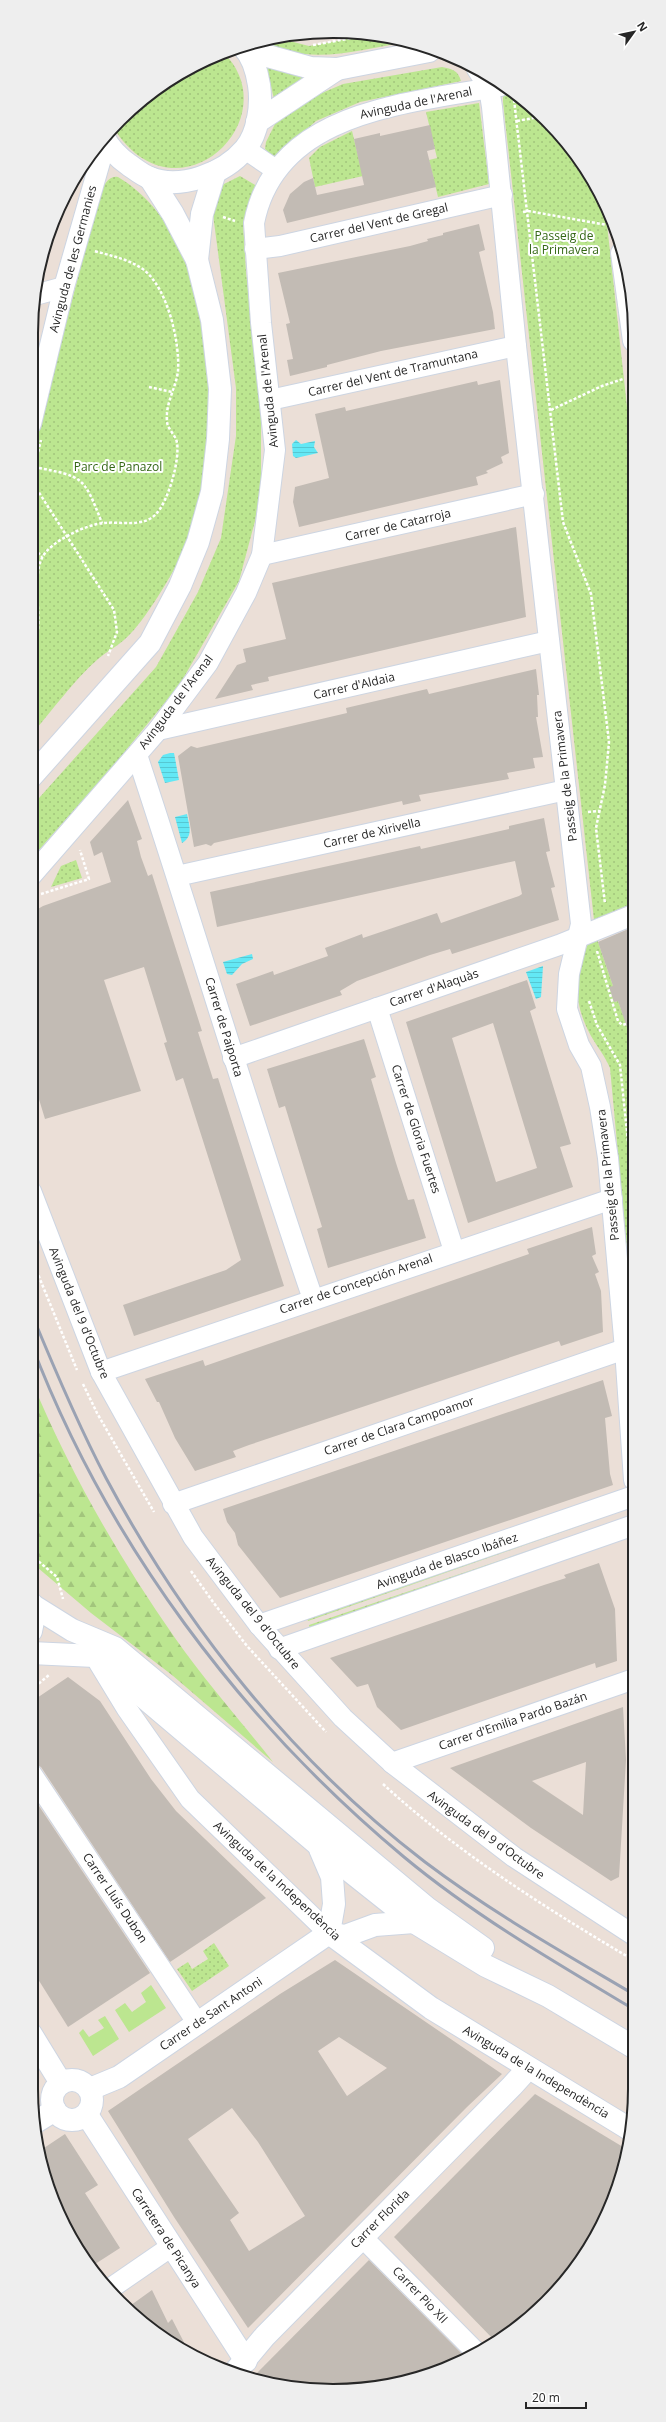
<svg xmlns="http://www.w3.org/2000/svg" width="666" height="2422" font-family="'Open Sans',sans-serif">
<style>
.grass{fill:url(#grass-dots)}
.forest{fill:url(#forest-firs)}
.garden{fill:#bce690}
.water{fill:url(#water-rules)}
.building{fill:#c2bbb4;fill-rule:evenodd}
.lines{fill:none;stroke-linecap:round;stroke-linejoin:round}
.street-casing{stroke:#cdd5e2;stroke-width:22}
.secondary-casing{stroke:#cdd5e2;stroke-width:24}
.path{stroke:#fff;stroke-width:2.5;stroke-dasharray:3 2;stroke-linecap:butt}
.street{stroke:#fff;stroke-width:20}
.secondary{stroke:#fff;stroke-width:22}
.rail{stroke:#9aa2b3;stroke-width:3}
.labels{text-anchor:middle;stroke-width:4;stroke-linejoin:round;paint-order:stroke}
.street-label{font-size:12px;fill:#272727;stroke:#fff}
.park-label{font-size:12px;fill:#346715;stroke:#fff}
.rim{fill:none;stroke:#272727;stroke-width:2}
</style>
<defs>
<pattern id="grass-dots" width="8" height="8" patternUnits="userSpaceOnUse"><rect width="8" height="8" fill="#bce690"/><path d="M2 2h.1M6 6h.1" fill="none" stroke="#a2c57c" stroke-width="1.8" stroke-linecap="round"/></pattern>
<pattern id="forest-firs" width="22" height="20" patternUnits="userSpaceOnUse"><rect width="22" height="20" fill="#bce690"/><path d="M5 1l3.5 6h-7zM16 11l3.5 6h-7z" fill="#a2c57c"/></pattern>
<pattern id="water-rules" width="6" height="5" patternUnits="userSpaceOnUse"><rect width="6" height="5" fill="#63e8f5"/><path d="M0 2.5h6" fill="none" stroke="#56c7d2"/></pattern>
</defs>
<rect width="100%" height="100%" fill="#ebdfd7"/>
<g class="grass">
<path d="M369,35L392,37L405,42C356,51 308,66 260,41L274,37L309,46Z"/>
<path d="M223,52C291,119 175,228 113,127L119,120L165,82Z"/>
<polygon points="266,65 308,74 274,99"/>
<path d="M442,67C452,69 458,70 461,81L360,102L316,121L274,159L265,149L266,142L276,122L315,96L343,84Z"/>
<polygon points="511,94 560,134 605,206 633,462 633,903 594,920 503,102 503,96"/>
<polygon points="479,103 489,184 438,197 429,160 437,158 426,112"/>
<polygon points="352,131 363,176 315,187 309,158 320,147"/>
<polygon points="240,176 257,186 243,223 246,272 261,415 261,486 255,521 239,581 180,684 118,760 31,859 31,807 156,667 198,592 221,538 236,436 236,388 212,207 213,192 224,184"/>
<path d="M118,177C212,233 220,393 203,489C198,515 187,542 176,566C165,586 141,626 124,640C116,647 106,652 98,659C75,679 51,712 31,735V457L100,193C104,186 108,175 118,177Z"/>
<polygon points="76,860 82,878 51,887 61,866"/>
<path d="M596,936L613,986L614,1002L618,1001L623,1015L633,1011L634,1325L610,1068C605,1056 598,1048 591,1036C572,1001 574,975 590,939Z"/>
<polygon points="604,1513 605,1517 308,1621 306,1616"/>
<polygon points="607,1524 310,1630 309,1625"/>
<polygon points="214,1943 229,1966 192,1991 177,1969 188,1962 192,1969 208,1959 203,1951"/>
</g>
<path class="forest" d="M33,1384C71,1474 119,1558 175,1638C205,1681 241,1721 273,1762L172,1675L91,1613L31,1562V1385Z"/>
<g class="garden">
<polygon points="151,1985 166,2008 129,2032 115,2010 125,2003 132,2012 146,2002 141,1993"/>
<polygon points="105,2016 119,2039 93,2056 79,2033 83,2029 89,2037 104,2028 98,2020"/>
</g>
<g class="water">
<polygon points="296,440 301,444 315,441 314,447 318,453 296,458 293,456 292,444"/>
<polygon points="170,753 174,753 179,780 165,783 158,762 163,755"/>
<path d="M187,814C189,825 194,836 182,843L175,817Z"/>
<polygon points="252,954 253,959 242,964 232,975 227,974 223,962"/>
<polygon points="543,966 541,997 536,999 526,972"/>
</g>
<g class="building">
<polygon points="430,125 435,149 427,151 436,187 287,223 283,210 290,194 304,182 313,178 317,195 364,185 354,139 380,133 380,136"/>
<polygon points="479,224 485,250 479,252 493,312 495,329 381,351 327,365 327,367 290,376 287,360 293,359 286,324 290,323 278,273 410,246 428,241 427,239 443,235 443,233"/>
<polygon points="500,380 509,453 501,457 503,463 486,471 488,473 476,477 478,485 299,527 293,502 295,487 329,478 315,414 345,407 346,411 477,381 478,385"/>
<polygon points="516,527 526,617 268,677 269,681 251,685 253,690 215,699 237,665 246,662 243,649 286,639 272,583"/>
<polygon points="536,669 539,695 537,695 538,717 536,717 543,757 533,758 535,768 507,773 509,779 419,795 421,801 403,805 402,801 214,843 211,846 206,844 194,847 178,756 191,746 197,748 347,713 346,708 427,689 429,694"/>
<polygon points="128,800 142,839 137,841 141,857 148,876 152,874 202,1031 198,1032 213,1079 218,1078 284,1286 134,1336 123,1305 226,1270 241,1260 183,1078 176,1081 164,1043 167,1042 144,967 104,980 141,1091 45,1119 31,1073 31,913 43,906 111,882 102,852 94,856 90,842"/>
<polygon points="544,818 550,851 546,852 555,887 551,888 559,920 452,954 450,949 430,955 357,981 340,991 342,995 250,1026 236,984 273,971 274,975 328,956 325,948 362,934 363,938 437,913 441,923 519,896 522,894 515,861 217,927 210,892 420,846 421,849 509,829 509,826"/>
<polygon points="633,927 634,1038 631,1039 618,1001 614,1002 609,987 613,986 598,942"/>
<path d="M527,980L536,1008L530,1011L571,1144L560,1147L573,1187L468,1223L406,1022ZM493,1023L537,1168L496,1182L452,1038Z"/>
<polygon points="364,1039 376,1077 371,1079 396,1163 408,1200 414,1199 426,1238 328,1268 317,1229 322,1227 285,1106 279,1108 267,1069"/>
<polygon points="592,1227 596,1254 592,1256 599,1272 595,1274 601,1291 603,1332 561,1346 559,1341 249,1445 233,1451 236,1457 195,1471 175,1438 159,1402 157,1402 145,1379 203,1360 205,1366 529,1254 527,1249"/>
<polygon points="603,1380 612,1416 605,1418 610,1474 613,1485 280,1598 238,1545 235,1533 227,1522 223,1509"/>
<polygon points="599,1563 615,1609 617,1661 596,1668 595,1663 401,1730 377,1707 368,1684 357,1687 330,1658 544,1585 566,1578 564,1575"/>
<polygon points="68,1677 100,1701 151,1779 176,1811 266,1898 170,1962 41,1767 31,1762 31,1702"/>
<path d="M623,1707L626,1760L619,1877L611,1881L531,1828L450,1768ZM586,1762L583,1815L532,1781Z"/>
<polygon points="31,1794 150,1973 68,2027 31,1968"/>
<path d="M335,1960L502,2074L467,2107L248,2328L174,2217L108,2111L280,1994ZM339,2037L387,2068L347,2096L318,2051ZM232,2108L258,2142L305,2216L249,2251L230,2220L239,2213L188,2139Z"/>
<polygon points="535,2094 628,2150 594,2240 560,2288 517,2329 496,2342 394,2237"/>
<polygon points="65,2134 98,2185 85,2193 120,2248 92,2266 54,2204 38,2152"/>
<polygon points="369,2260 467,2359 411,2381 313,2390 251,2379"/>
<polygon points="152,2290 168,2323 172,2319 190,2354 149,2329 127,2308"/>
</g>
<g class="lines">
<g class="street-casing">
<g id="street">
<polyline points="477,69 489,88 492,107 516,346 581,924 569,974 567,1009 579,1045 591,1066 600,1107 608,1158 625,1349 634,1480"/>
<polyline points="245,149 276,170"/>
<polyline points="255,249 280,246 502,195"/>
<polyline points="621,253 633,341"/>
<polyline points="35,295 64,287"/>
<polyline points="270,400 516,346"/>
<polyline points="31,424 64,287 106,141"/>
<polyline points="262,555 534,494"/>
<polyline points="158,730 549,641"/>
<path d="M137,755C197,936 251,1119 313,1299"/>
<path d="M31,876L158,730L208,663L246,593L262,555L275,450L261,323L254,223C276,109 410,104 501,86"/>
<polyline points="177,876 566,790"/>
<polyline points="377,1008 454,1251"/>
<polyline points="233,1058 559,945 633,915"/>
<polyline points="31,1191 101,1372 193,1537 259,1625 343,1718 392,1763 514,1857 635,1936"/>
<polyline points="101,1372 612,1199"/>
<polyline points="173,1504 625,1349"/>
<polyline points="259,1625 634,1496"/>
<polyline points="279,1649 634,1525"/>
<polyline points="99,1663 127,1709 190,1799 329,1933"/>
<polyline points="392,1763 634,1679"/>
<polyline points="31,1773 198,2024"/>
<polyline points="362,2237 477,2353"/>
<polyline points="108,2290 172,2246"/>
</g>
</g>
<g class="secondary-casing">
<g id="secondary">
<polyline points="246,50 311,68 337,69 429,51"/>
<polyline points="257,122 337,69"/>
<path d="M104,138C110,149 119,158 129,165C135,169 142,175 150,178C180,190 224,174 245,149C258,134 262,105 259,85C257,72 252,56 243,46"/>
<polyline points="197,260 202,214 215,172"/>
<polyline points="31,777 150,643 180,586 198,542 212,492 218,439 220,389 212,320 197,260 173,214 150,178"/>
<polyline points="31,1603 33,1621 31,1631"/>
<polyline points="32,1605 72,1630 115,1648 427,1908 483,1948"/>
<polyline points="31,1653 95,1656 341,1864 414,1922 486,1966 548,1996 635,2048"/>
<polyline points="320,1849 332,1877 334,1904 329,1933"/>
<polyline points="329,1933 431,2008 631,2130"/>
<polyline points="329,1933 345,1936 375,1925 414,1922"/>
<polyline points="31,2034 61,2083"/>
<circle cx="72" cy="2100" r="20"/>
<polyline points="90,2089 119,2077 329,1933"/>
<polyline points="87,2115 246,2361"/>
<polyline points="34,2123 55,2110"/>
<polyline points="234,2373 265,2336 512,2086 522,2075 526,2067"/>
</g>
</g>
<g class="path">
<polyline points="313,45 369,35"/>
<polyline points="514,100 563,522 591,594 609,742 605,785 596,828 605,904"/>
<polyline points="517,121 539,117"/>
<polyline points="523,212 528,211 607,225"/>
<polyline points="223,217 235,221"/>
<polyline points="149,387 172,392"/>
<polyline points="551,410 602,386 623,379"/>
<path d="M34,467C84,477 83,475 102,523"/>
<polyline points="31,480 114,610 117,632 108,656"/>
<polyline points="31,481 41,440"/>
<polyline points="31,545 42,557"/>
<path d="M31,653C33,646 37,638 38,630C40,609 33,576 42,558C49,542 87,524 104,523C121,521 143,528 156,514C168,502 180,460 177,443C176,435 167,429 167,421C165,404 176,388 178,371C180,343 168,289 144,270C129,259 112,256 94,251"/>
<polyline points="588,812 599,811"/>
<polyline points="41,894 89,879 80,850"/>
<polyline points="597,951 618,1021 622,1025 626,1024"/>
<polyline points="589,1001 597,1025 620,1065 628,1142"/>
<polyline points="31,1257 77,1370"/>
<polyline points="83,1384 97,1413 154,1512"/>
<polyline points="31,1555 57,1577 63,1599"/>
<polyline points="191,1571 213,1602 247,1646 326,1732"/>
<polyline points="31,1690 49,1675"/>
<path d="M383,1784C458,1853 547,1909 635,1961"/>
</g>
<use href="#street" class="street"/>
<use href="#secondary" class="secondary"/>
<g class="rail">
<path d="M31,1312C54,1368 78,1425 106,1478C185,1626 292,1760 425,1862C491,1912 564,1953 635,1995"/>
<path d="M31,1343C107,1543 241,1721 404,1857C475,1916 556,1963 635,2010"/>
</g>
</g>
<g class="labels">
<g class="street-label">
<text transform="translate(416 103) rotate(-12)" y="4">Avinguda de l'Arenal</text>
<text transform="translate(379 223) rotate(-13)" y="4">Carrer del Vent de Gregal</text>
<text transform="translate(73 259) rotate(-75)" y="4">Avinguda de les Germanies</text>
<text transform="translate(393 373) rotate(-13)" y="4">Carrer del Vent de Tramuntana</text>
<text transform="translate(268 391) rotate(-96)" y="4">Avinguda de l'Arenal</text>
<text transform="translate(398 525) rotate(-13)" y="4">Carrer de Catarroja</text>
<text transform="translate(354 686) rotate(-13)" y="4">Carrer d'Aldaia</text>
<text transform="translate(176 702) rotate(-53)" y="4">Avinguda de l'Arenal</text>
<text transform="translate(565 776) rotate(-97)" y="4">Passeig de la Primavera</text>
<text transform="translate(372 833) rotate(-13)" y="4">Carrer de Xirivella</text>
<text transform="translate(434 988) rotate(-19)" y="4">Carrer d'Alaquàs</text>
<text transform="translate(224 1027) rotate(73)" y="4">Carrer de Paiporta</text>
<text transform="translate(416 1129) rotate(72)" y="4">Carrer de Gloria Fuertes</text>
<text transform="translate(608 1175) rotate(-96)" y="4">Passeig de la Primavera</text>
<text transform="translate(356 1284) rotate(-19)" y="4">Carrer de Concepción Arenal</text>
<text transform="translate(79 1313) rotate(68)" y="4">Avinguda del 9 d'Octubre</text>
<text transform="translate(399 1426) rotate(-19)" y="4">Carrer de Clara Campoamor</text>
<text transform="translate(447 1561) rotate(-19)" y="4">Avinguda de Blasco Ibáñez</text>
<text transform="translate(253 1613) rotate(51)" y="4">Avinguda del 9 d'Octubre</text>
<text transform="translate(513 1721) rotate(-19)" y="4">Carrer d'Emilia Pardo Bazán</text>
<text transform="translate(486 1835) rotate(36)" y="4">Avinguda del 9 d'Octubre</text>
<text transform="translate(277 1881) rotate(43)" y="4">Avinguda de la Independència</text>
<text transform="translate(115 1898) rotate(56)" y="4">Carrer Lluís Dubon</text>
<text transform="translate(211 2014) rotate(-34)" y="4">Carrer de Sant Antoni</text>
<text transform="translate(536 2072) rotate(31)" y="4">Avinguda de la Independència</text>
<text transform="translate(380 2219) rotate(-45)" y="4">Carrer Florida</text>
<text transform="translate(166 2238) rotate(57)" y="4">Carretera de Picanya</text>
<text transform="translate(420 2295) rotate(46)" y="4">Carrer Pio XII</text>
</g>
<g class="park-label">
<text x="564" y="240">Passeig de<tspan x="564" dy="14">la Primavera</tspan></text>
<text x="118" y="471">Parc de Panazol</text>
</g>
</g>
<path d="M0 0H666V2422H0ZM333 38H333A295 295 0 0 1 628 333V2089A295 295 0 0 1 333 2384H333A295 295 0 0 1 38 2089V333A295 295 0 0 1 333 38Z" fill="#eee" fill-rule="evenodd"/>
<path class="rim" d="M333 38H333A295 295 0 0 1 628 333V2089A295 295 0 0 1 333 2384H333A295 295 0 0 1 38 2089V333A295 295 0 0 1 333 38Z"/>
<g transform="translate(634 32) rotate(57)" stroke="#ffffff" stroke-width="3" paint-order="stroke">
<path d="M0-3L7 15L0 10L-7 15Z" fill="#272727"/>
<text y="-6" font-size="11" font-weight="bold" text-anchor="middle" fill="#272727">N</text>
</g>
<path d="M526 2402v6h60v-6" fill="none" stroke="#272727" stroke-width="2"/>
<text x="532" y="2402" font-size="12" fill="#272727" stroke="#ffffff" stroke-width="3" paint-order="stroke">20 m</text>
</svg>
